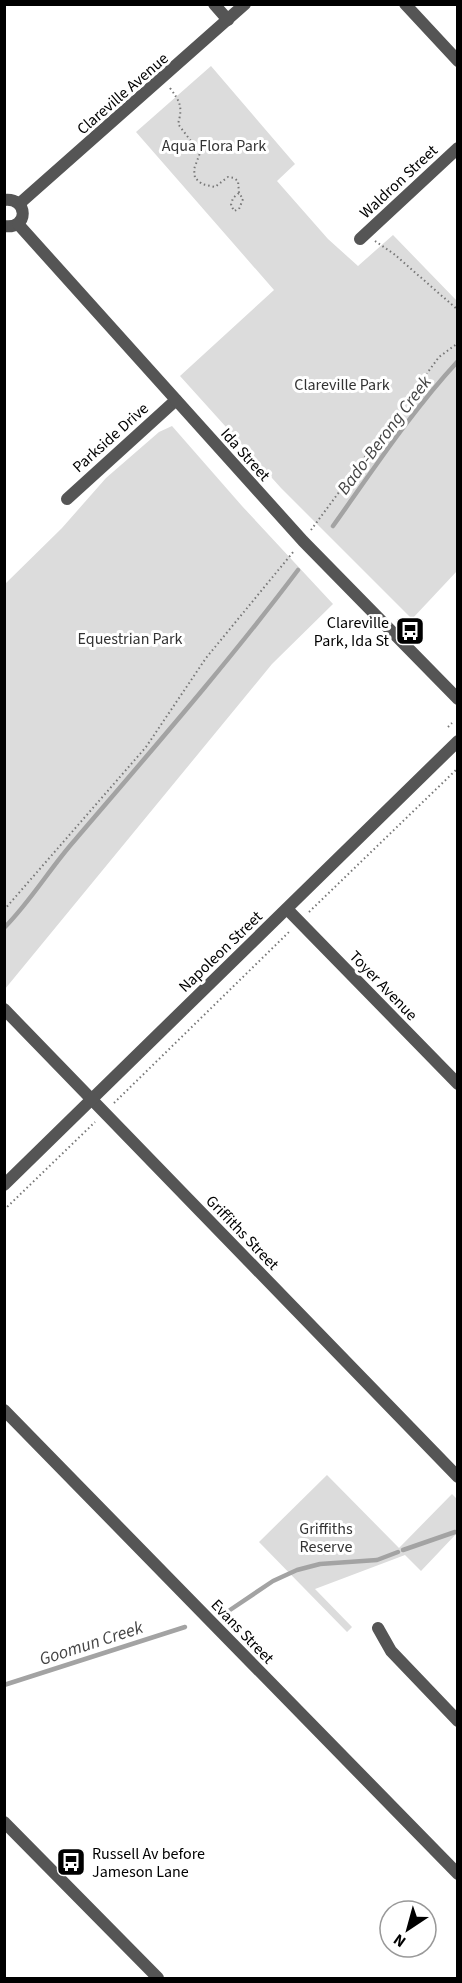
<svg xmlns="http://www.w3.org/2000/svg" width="462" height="1983" font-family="'Source Sans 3',sans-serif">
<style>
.green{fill:#dcdcdc}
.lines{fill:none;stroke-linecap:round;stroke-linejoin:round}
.stream{stroke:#a3a3a3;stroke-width:4.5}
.path{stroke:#777;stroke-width:2;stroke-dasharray:1.5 3;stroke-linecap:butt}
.minor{stroke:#555;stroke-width:12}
.tertiary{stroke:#555;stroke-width:12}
.labels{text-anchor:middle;stroke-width:6;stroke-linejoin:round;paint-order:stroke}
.street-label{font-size:16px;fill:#000;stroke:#fff}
.park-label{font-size:16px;fill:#333;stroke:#fff}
.poi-label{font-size:16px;fill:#000;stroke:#fff;text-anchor:end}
.water-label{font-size:18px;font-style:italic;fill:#444;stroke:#fff}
</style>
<rect width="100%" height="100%" fill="#fff"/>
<g class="green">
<polygon points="211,66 295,164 277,181 328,239 358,266 393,235 457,301 457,571 412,619 281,488 180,376 274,290 136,132"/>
<polygon points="172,426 242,506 333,604 272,664 5,989 5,584 62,528 106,478 159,432"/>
<polygon points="327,1475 399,1548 452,1494 457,1499 457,1533 421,1571 405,1555 315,1589 352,1627 347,1632 259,1542"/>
</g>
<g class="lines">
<g class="stream">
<path d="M333,526C373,470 411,412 458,361"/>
<path d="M4,928C31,901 50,868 75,840C151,751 228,663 298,570"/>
<polyline points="403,1550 455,1532"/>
<polyline points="230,1610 273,1581 297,1570 320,1564 377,1560 398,1552"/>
<polyline points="4,1685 185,1627"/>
</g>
<g class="path">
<path d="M170,88C180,102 183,106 178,124L200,153L194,169L195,178L202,184L215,187L228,177L234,178L238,181L239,193L243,199L239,209L234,211L231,205L233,198L239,193"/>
<polyline points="375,241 394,254 458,310"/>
<polyline points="311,530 439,357 458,343"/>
<polyline points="448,727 452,723"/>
<polyline points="4,910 146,747 206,658 294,551"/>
<polyline points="309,912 458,768"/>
<polyline points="114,1103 290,931"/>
<polyline points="4,1210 95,1122"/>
</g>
<g class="minor">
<polyline points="214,4 228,20"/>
<polyline points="405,4 458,61"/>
<polyline points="360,239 458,148"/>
<polyline points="67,499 176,400"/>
<polyline points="287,909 458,1084"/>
<polyline points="4,1009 458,1477"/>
<polyline points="4,1410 458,1874"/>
<polyline points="378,1628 391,1651 458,1721"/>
</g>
<g class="tertiary">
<path d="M4,200C29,197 29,230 4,226"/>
<polyline points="19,204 245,4"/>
<polyline points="18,224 303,541 458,699"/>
<polyline points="4,1185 458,741"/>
<polyline points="4,1822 158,1978"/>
</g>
</g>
<defs>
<g id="bus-square" transform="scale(1.5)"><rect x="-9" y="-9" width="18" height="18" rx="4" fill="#000" stroke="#fff"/><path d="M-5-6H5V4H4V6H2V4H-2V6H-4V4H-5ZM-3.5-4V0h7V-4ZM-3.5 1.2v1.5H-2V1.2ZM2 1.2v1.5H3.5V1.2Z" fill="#fff"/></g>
</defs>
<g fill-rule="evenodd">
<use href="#bus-square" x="410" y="631"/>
<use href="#bus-square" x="71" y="1862"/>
</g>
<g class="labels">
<g class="street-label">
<text transform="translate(122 93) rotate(-41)" y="6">Clareville Avenue</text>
<text transform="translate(398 181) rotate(-43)" y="6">Waldron Street</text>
<text transform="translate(110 437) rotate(-42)" y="6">Parkside Drive</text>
<text transform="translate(246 454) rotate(48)" y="6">Ida Street</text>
<text transform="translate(220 951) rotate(-44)" y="6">Napoleon Street</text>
<text transform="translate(384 985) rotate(46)" y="6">Toyer Avenue</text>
<text transform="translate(243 1232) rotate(46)" y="6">Griffiths Street</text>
<text transform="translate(243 1631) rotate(46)" y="6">Evans Street</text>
</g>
<g class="park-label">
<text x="214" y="151">Aqua Flora Park</text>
<text x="342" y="390">Clareville Park</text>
<text x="130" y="644">Equestrian Park</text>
<text x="326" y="1534">Griffiths<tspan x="326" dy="18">Reserve</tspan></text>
</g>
<g class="poi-label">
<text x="389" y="628">Clareville<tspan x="389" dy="18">Park, Ida St</tspan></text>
<text x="92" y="1859" text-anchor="start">Russell Av before<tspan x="92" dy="18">Jameson Lane</tspan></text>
</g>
<g class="water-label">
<text transform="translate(384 435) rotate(-53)" y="6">Bado-Berong Creek</text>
<text transform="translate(91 1643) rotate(-18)" y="6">Goomun Creek</text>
</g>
</g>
<rect width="462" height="1983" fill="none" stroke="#000000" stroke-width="12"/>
<g transform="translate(408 1929) rotate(216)"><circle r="28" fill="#ffffff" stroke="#999999" stroke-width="1.5"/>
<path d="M0-4.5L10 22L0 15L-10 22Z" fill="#000000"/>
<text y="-9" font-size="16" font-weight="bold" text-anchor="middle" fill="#000000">N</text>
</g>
</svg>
